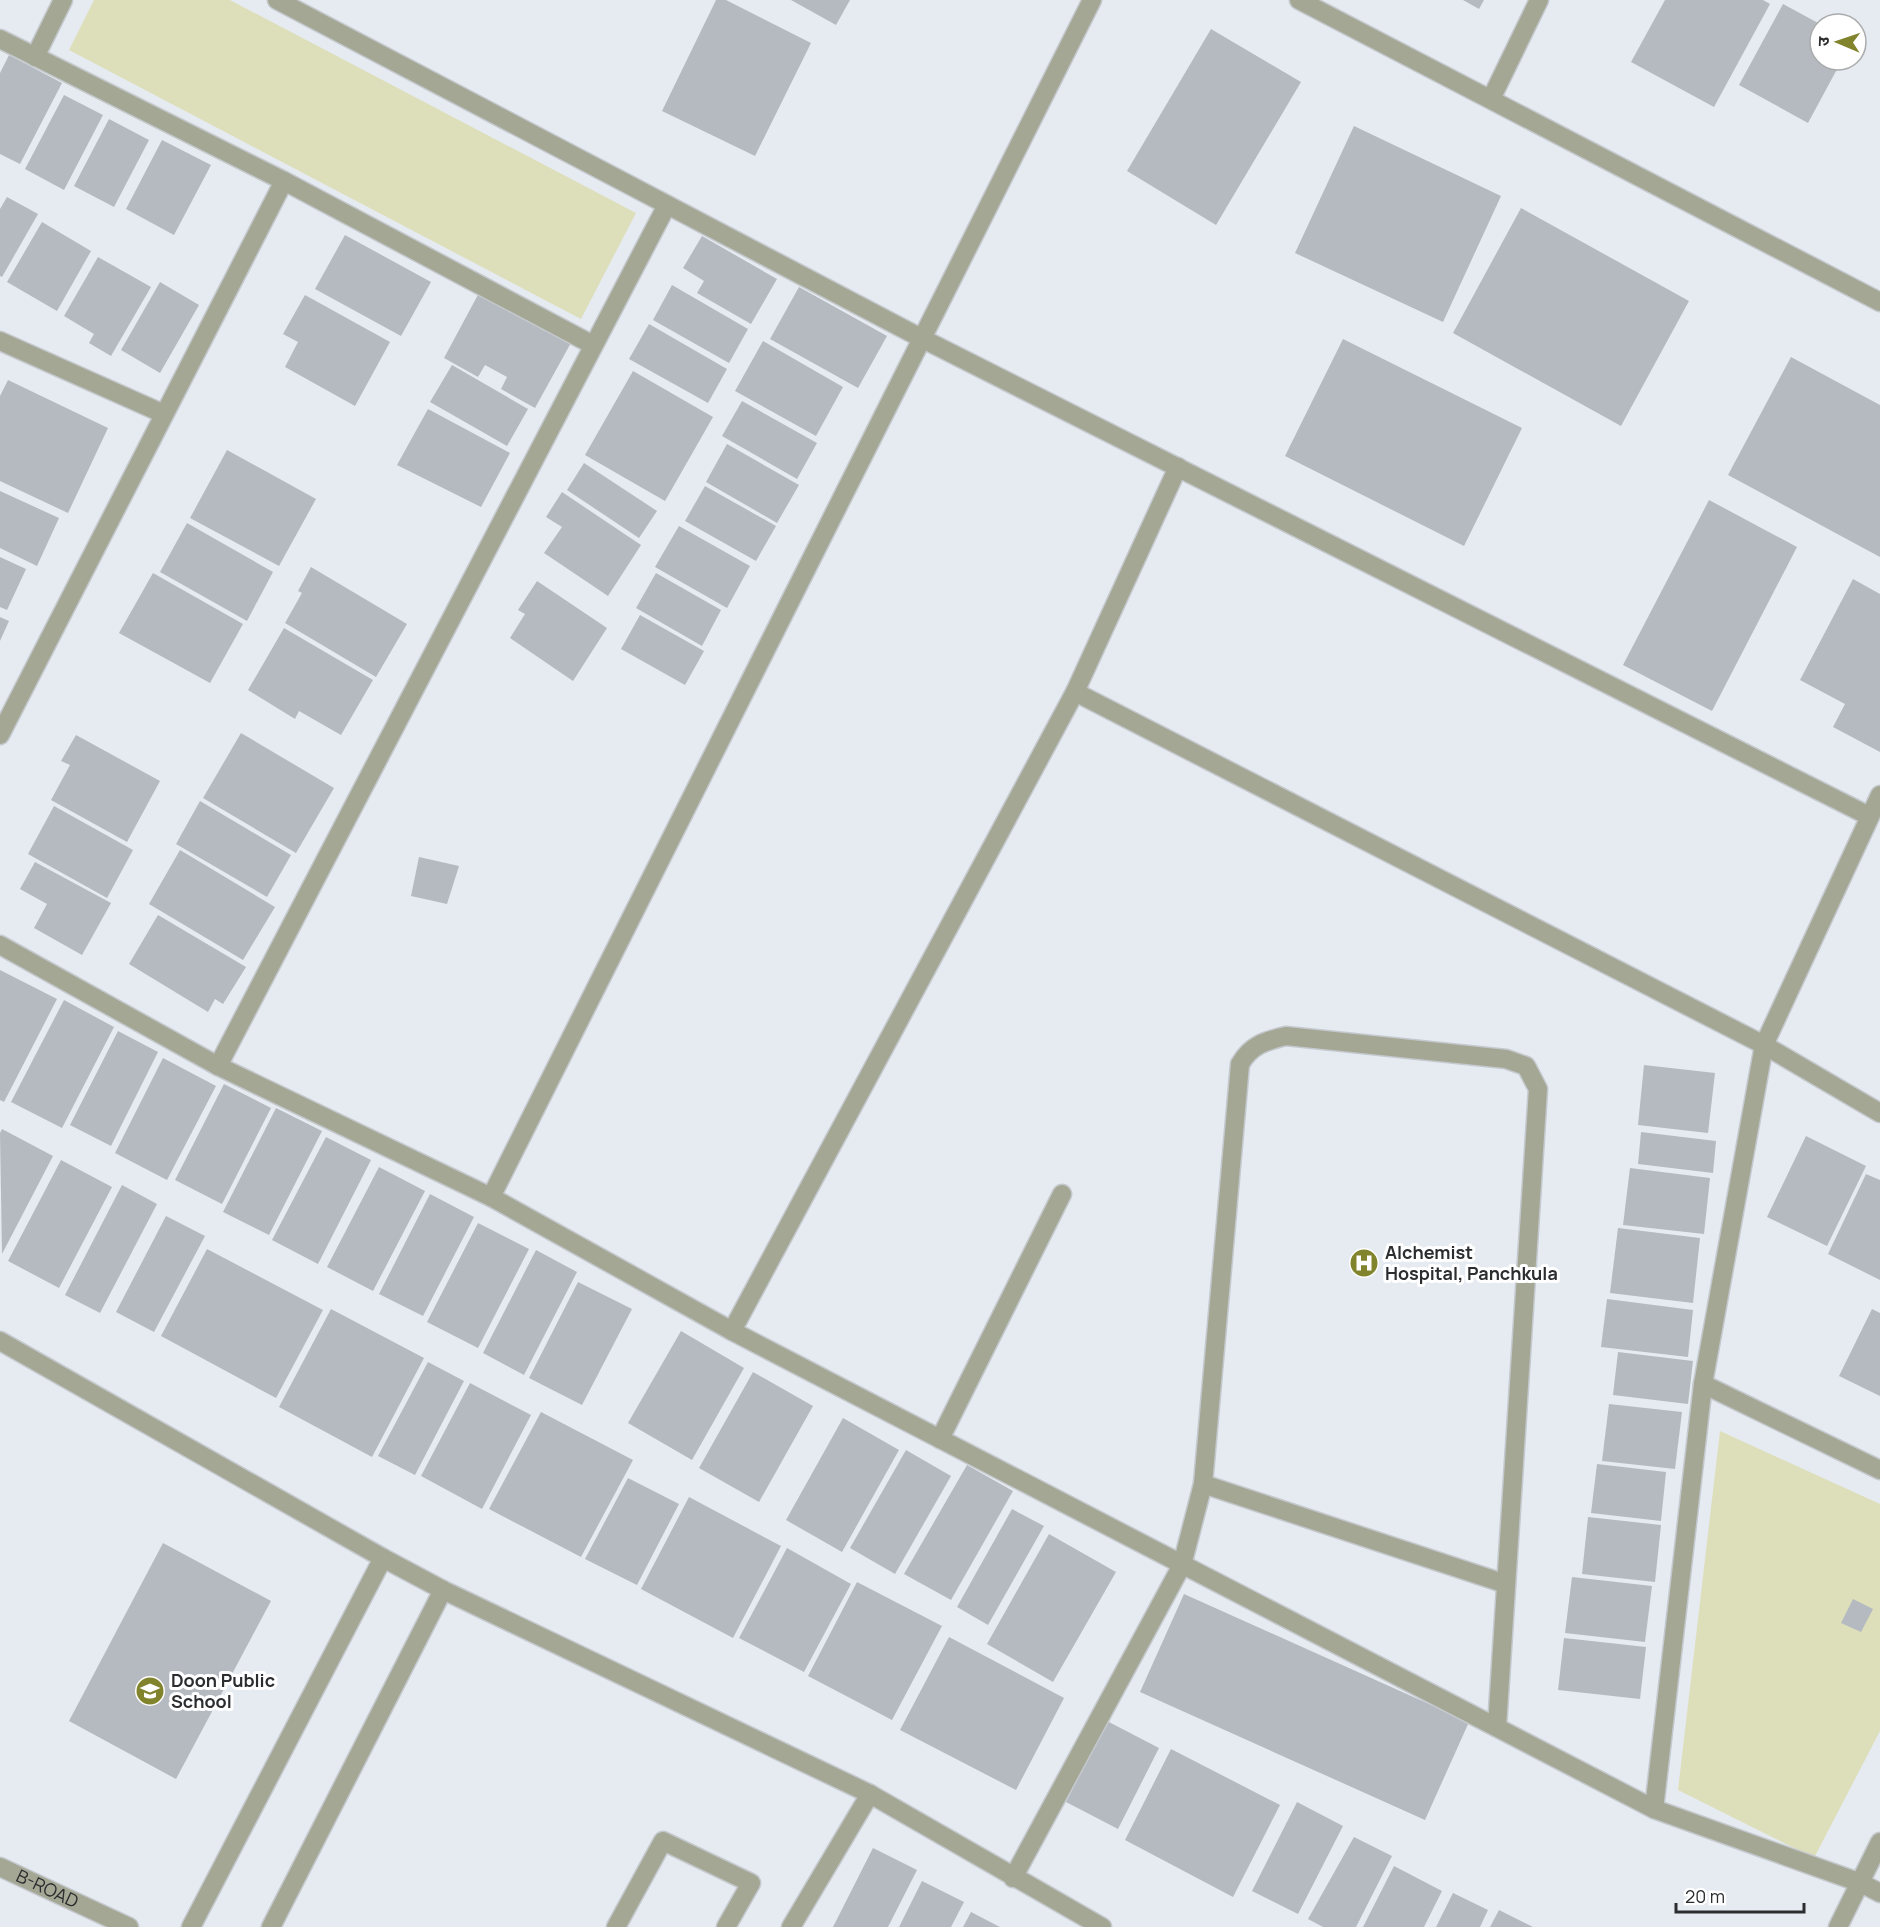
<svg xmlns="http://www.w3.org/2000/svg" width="1880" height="1927" font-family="Manrope,'Noto Sans Devanagari',sans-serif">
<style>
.green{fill:#dddfba}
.building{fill:#b5bac0}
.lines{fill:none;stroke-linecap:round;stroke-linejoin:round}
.lane-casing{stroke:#c4c9ce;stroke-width:21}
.street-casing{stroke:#c4c9ce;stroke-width:21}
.lane{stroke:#a5a795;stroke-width:18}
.street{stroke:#a5a795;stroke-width:18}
.labels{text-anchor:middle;stroke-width:6;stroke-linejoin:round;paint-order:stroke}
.poi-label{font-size:18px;font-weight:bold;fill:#2b2d2f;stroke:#fff;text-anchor:start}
.street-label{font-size:18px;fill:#2b2d2f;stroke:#fff}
</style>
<rect width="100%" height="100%" fill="#e6ebf1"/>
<g class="green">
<polygon points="94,0 230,0 636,213 581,319 69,50"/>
<polygon points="1720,1431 1880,1504 1880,1731 1814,1858 1678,1790"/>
</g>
<g class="building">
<polygon points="716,0 726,0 811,43 755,156 662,111"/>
<polygon points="791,0 850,0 836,25"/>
<polygon points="1463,0 1484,0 1479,9"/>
<polygon points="1665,0 1763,0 1770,4 1714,107 1631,62"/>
<polygon points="1783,4 1820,24 1820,60 1842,60 1808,123 1739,85"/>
<polygon points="1211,29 1301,82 1216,225 1127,171"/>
<polygon points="9,55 62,83 20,164 0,154 0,73"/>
<polygon points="64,95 103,115 64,190 25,169"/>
<polygon points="109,119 149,140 114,207 74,186"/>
<polygon points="1354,126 1501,196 1443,322 1295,253"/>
<polygon points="162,140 211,165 174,235 126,209"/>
<polygon points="7,197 38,214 2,277 0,276 0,209"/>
<polygon points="1521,208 1689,301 1621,426 1453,333"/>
<polygon points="42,222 91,251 57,311 7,282"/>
<polygon points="345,235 431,282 401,336 315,289"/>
<polygon points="702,236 777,279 751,324 697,293 704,281 683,268"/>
<polygon points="98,257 151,287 111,356 89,343 94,334 64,316"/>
<polygon points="160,282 199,305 160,373 121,350"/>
<polygon points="672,285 748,329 729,363 653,320"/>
<polygon points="799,287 887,336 858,388 770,339"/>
<polygon points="480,291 572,341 535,408 501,389 507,377 485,365 478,377 444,358"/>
<polygon points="305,295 390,342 355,406 285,367 298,342 283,334"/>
<polygon points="649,324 727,369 708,403 629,359"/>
<polygon points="1343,339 1522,428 1464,546 1285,456"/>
<polygon points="763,341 843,387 816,436 735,391"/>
<polygon points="1791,357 1880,405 1880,557 1728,475"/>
<polygon points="452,365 528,409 507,446 430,402"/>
<polygon points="633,371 713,417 665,501 585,455"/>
<polygon points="8,380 108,428 68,513 0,481 0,396"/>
<polygon points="742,401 817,443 797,479 722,436"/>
<polygon points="428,409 510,453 481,507 397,465"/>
<polygon points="727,444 799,485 777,523 706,482"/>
<polygon points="227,450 316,499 279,566 190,518"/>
<polygon points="584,463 657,511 639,538 567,490"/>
<polygon points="705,486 776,526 756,561 685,521"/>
<polygon points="0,491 59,518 37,566 0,548"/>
<polygon points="562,492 641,545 608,596 544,553 562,527 546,517"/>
<polygon points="1709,500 1797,547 1712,711 1623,665"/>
<polygon points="187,523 273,572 247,621 160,572"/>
<polygon points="679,526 750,566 727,608 655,567"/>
<polygon points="0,557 26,569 7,610 0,607"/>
<polygon points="311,567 407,624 376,677 285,623 302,593 298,591"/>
<polygon points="153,573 243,624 210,683 119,633"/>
<polygon points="656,573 721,610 702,646 636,608"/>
<polygon points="1853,579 1880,594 1880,752 1833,727 1845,704 1800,680"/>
<polygon points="537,581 607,628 573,681 510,638 525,614 518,610"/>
<polygon points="640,615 704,651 685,685 621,649"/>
<polygon points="0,617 9,621 0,641"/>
<polygon points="284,628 373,680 341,735 299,711 295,719 248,690"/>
<polygon points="241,733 334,788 296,853 203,798"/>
<polygon points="76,735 160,781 127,842 51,800 70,765 61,761"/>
<polygon points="200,801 291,855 267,897 176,844"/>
<polygon points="54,806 133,850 107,898 28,854"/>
<polygon points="180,850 275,907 243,960 149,904"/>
<polygon points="419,857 459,866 447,904 411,896"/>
<polygon points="35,862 111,903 82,955 34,928 47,904 20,889"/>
<polygon points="158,915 246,967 223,1004 215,999 208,1012 129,964"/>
<polygon points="0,970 57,999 4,1102 0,1100"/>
<polygon points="64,1000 114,1027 62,1128 11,1102"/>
<polygon points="118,1031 158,1052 111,1146 70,1125"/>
<polygon points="163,1058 216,1086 167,1180 115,1153"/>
<polygon points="1644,1065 1715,1073 1708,1133 1638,1125"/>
<polygon points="224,1084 271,1108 222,1204 175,1180"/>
<polygon points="276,1108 322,1131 269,1235 223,1212"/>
<polygon points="2,1129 53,1156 2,1254 0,1133"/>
<polygon points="1641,1132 1716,1141 1713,1173 1638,1164"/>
<polygon points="1806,1136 1866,1166 1827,1246 1767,1217"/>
<polygon points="326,1137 371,1160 318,1264 272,1240"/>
<polygon points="61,1160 112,1187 59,1288 8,1261"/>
<polygon points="379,1167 425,1191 373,1291 327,1267"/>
<polygon points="1630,1168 1710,1178 1704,1234 1623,1225"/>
<polygon points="1866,1174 1880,1180 1880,1280 1828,1254"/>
<polygon points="122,1185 157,1204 100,1313 65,1295"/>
<polygon points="430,1194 474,1217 423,1316 379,1294"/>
<polygon points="166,1216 205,1236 154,1332 116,1312"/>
<polygon points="478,1223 529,1249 478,1348 427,1322"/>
<polygon points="1618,1228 1700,1238 1693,1303 1610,1293"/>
<polygon points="207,1249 323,1310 276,1398 161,1336"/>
<polygon points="536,1250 577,1272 524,1375 483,1353"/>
<polygon points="578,1282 632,1309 582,1405 529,1378"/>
<polygon points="1607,1299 1693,1310 1688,1357 1601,1347"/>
<polygon points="331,1309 424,1358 372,1457 279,1407"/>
<polygon points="1872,1309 1880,1313 1880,1396 1839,1376"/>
<polygon points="681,1331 744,1368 692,1460 628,1423"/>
<polygon points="1618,1352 1693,1361 1688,1404 1613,1395"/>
<polygon points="428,1362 464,1381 415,1475 378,1456"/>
<polygon points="753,1372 813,1406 759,1502 699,1468"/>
<polygon points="470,1383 531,1415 482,1509 421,1476"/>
<polygon points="1609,1404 1682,1412 1675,1469 1602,1461"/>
<polygon points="541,1412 633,1460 581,1557 489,1509"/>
<polygon points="843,1418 899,1450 842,1552 786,1520"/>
<polygon points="906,1450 951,1476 895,1574 850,1548"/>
<polygon points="1597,1464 1666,1472 1661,1521 1591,1513"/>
<polygon points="967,1465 1013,1491 951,1600 904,1574"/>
<polygon points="628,1478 679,1504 637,1585 585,1559"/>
<polygon points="689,1497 781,1546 733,1638 641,1589"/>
<polygon points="1012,1509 1044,1526 988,1625 957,1607"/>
<polygon points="1588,1517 1661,1525 1655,1582 1582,1574"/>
<polygon points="1049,1534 1116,1572 1053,1682 987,1644"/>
<polygon points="163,1543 271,1601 176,1779 69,1721"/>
<polygon points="787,1548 851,1584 804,1672 739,1638"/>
<polygon points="1572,1577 1652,1586 1645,1642 1565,1633"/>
<polygon points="857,1582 942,1626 892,1720 808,1676"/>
<polygon points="1184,1594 1469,1722 1425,1820 1140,1692"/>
<polygon points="1853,1599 1873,1609 1861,1632 1841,1623"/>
<polygon points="949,1637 1064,1698 1016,1790 900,1730"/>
<polygon points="1564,1638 1646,1647 1640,1699 1558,1690"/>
<polygon points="1107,1721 1159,1748 1118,1829 1066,1802"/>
<polygon points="1171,1749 1280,1805 1233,1897 1125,1840"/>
<polygon points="1297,1802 1343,1826 1298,1914 1252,1891"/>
<polygon points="1354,1837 1392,1856 1356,1927 1323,1927 1308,1919"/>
<polygon points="873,1848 917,1870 888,1927 833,1927"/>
<polygon points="1394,1866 1442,1891 1424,1927 1363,1927"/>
<polygon points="922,1881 964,1902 951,1927 899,1927"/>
<polygon points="1453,1893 1488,1910 1480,1927 1436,1927"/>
<polygon points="1499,1910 1533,1927 1490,1927"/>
<polygon points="971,1912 1000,1927 963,1927"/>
</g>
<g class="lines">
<g class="lane-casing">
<g id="lane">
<polyline points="940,1439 1062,1194"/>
<polyline points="1203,1484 1506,1584"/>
<path d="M1182,1565L1203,1484L1240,1064C1251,1045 1265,1041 1286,1036L1506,1059L1526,1066L1538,1089L1497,1727"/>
<polyline points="616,1927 663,1841 751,1883 726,1927"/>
</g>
</g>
<g class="street-casing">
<g id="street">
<polyline points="277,0 921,338 1869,816"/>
<polyline points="1299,0 1880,302"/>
<polyline points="0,39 284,181 593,345"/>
<polyline points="35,57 63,0"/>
<polyline points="1491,99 1539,0"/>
<polyline points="0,341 164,414"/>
<polyline points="1075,692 1764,1045 1880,1113"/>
<polyline points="0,735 284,181"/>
<polyline points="0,945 218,1066 491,1197 732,1331 1654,1809 1861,1883 1880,1893"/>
<polyline points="218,1066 667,205"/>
<polyline points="491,1197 1092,0"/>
<polyline points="732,1331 1075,692 1178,467"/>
<polyline points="0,1341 383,1558 443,1590 870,1794 1102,1927"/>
<polyline points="1703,1384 1880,1470"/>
<polyline points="1654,1809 1703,1384 1764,1045 1880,795"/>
<path id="s1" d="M0,1867L129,1927"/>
<polyline points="1013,1878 1182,1565"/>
<polyline points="191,1927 383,1558"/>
<polyline points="271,1927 443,1590"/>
<polyline points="791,1927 870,1794"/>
<polyline points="1838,1927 1880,1842"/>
</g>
</g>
<use href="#lane" class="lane"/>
<use href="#street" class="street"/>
</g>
<defs>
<g id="hospital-disc" transform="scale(1.5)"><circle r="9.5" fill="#82832d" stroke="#fff"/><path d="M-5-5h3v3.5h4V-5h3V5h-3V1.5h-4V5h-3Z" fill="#fff"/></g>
<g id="school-disc" transform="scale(1.5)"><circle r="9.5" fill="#82832d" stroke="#fff"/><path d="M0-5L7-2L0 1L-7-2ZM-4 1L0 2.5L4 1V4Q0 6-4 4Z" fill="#fff"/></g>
</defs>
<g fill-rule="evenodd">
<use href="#hospital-disc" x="1364" y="1263"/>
<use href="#school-disc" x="150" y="1691"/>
</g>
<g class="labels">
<g class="poi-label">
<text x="1385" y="1259">Alchemist<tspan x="1385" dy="21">Hospital, Panchkula</tspan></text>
<text x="171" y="1687">Doon Public<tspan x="171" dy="21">School</tspan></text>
</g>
<g class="street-label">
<text dy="6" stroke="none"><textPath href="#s1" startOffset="52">B-ROAD</textPath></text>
</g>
</g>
<g transform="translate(1838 42) rotate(272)"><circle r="28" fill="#ffffff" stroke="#aaabac" stroke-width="1.5"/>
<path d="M0-4.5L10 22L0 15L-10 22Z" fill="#82832d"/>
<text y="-9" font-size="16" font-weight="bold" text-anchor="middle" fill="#2b2d2f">उ</text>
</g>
<path d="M1676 1903v9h128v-9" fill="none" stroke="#2b2d2f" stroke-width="3"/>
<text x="1685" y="1903" font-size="18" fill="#2b2d2f" stroke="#ffffff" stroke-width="4.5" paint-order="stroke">20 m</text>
</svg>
